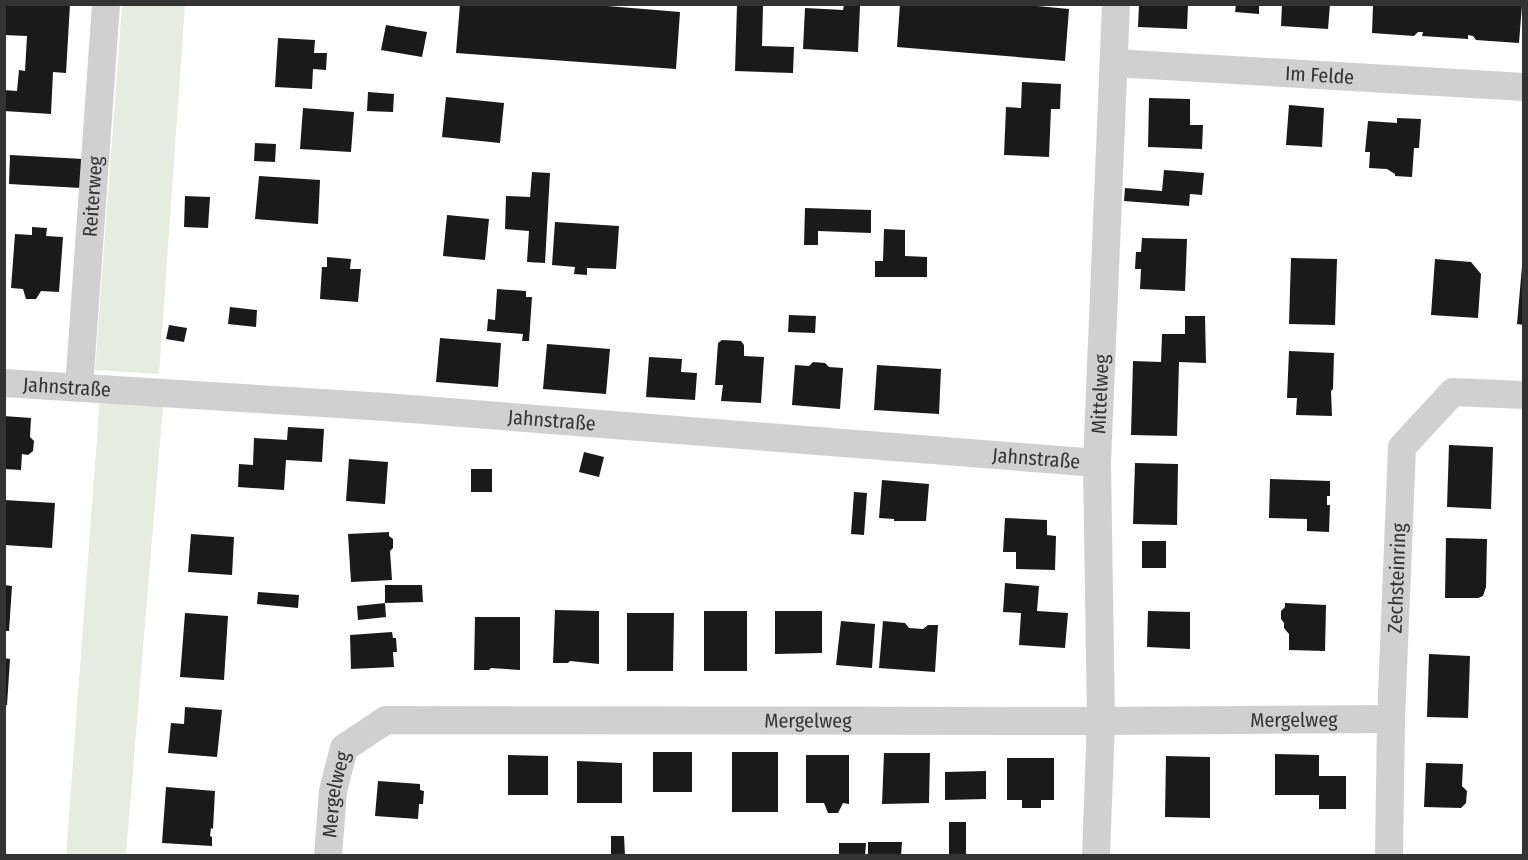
<svg xmlns="http://www.w3.org/2000/svg" width="1528" height="860" font-family="'Fira Sans Condensed',sans-serif">
<style>
.green{fill:#e6ecdf}
.building{fill:#1a1a1a}
.lines{fill:none;stroke-linecap:round;stroke-linejoin:round}
.minor{stroke:#d0d0d0;stroke-width:28}
.labels{text-anchor:middle;stroke-width:6;stroke-linejoin:round;paint-order:stroke}
.street-label{font-size:20px;fill:#333;stroke:#fff}
</style>
<rect width="100%" height="100%" fill="#fff"/>
<g class="green">
<polygon points="122,5 185,5 159,374 95,370"/>
<polygon points="100,398 163,405 126,855 66,856"/>
</g>
<g class="building">
<polygon points="4,4 70,4 66,73 53,72 51,114 4,111 4,90 17,91 19,70 25,71 27,36 4,35"/>
<polygon points="460,4 583,4 680,12 676,69 456,53"/>
<polygon points="759,4 763,6 762,46 794,47 793,73 735,71 737,5"/>
<polygon points="900,4 1016,4 1069,9 1065,61 897,47"/>
<polygon points="1139,4 1188,4 1187,29 1138,27"/>
<polygon points="1236,4 1259,4 1259,14 1235,12"/>
<polygon points="1282,4 1330,4 1328,29 1281,26"/>
<polygon points="844,5 860,6 858,52 803,49 805,8 843,10"/>
<polygon points="1373,5 1522,5 1519,43 1476,40 1473,36 1468,35 1468,39 1422,36 1423,32 1418,32 1414,36 1372,33"/>
<polygon points="386,25 427,32 422,57 381,50"/>
<polygon points="278,38 315,40 314,53 327,53 326,70 313,69 312,89 275,87"/>
<polygon points="1022,82 1061,84 1060,109 1051,109 1049,157 1004,155 1006,107 1021,108"/>
<polygon points="368,92 394,94 393,112 367,111"/>
<polygon points="446,97 504,103 500,143 442,137"/>
<polygon points="1149,98 1190,99 1190,125 1203,125 1202,149 1148,147"/>
<polygon points="1289,105 1324,108 1322,147 1286,145"/>
<polygon points="303,108 354,112 351,152 300,149"/>
<polygon points="1397,118 1421,119 1419,148 1414,148 1412,177 1395,176 1395,174 1387,169 1369,168 1370,152 1365,152 1368,121 1397,123"/>
<polygon points="255,143 276,144 275,162 254,161"/>
<polygon points="10,155 83,159 81,188 9,184"/>
<polygon points="1164,170 1204,173 1202,195 1190,194 1189,206 1124,201 1125,188 1162,191"/>
<polygon points="532,172 550,173 545,263 527,262 529,231 505,229 506,196 530,197"/>
<polygon points="259,176 320,180 318,224 255,219"/>
<polygon points="185,196 210,197 208,228 184,227"/>
<polygon points="805,208 871,210 871,233 818,231 818,245 804,245"/>
<polygon points="447,215 489,219 485,260 443,256"/>
<polygon points="555,222 619,226 616,269 587,268 587,275 574,274 575,267 552,265"/>
<polygon points="32,227 47,228 46,236 63,237 59,292 41,291 36,299 26,299 23,289 11,288 15,234 32,235"/>
<polygon points="884,229 905,230 905,256 927,257 927,277 875,277 875,261 883,261"/>
<polygon points="1142,238 1187,239 1185,291 1140,289 1141,269 1135,269 1136,252 1141,252"/>
<polygon points="327,257 351,259 350,269 361,269 358,302 320,299 322,267 327,267"/>
<polygon points="1291,258 1337,259 1335,325 1289,324"/>
<polygon points="1435,259 1471,262 1481,274 1478,318 1431,315"/>
<polygon points="1522,266 1524,266 1524,325 1517,324"/>
<polygon points="497,289 526,291 526,297 532,297 529,341 522,341 523,334 487,331 488,319 495,320"/>
<polygon points="230,307 257,310 256,327 228,324"/>
<polygon points="789,315 816,316 815,333 788,332"/>
<polygon points="1185,316 1205,316 1206,363 1179,362 1177,436 1131,435 1133,361 1161,362 1162,334 1185,334"/>
<polygon points="169,325 187,328 184,342 166,339"/>
<polygon points="440,338 501,343 498,387 436,382"/>
<polygon points="722,340 741,341 744,345 744,356 764,357 761,403 721,401 723,385 715,385 718,343"/>
<polygon points="547,344 610,349 606,394 543,389"/>
<polygon points="1289,351 1334,353 1333,389 1331,391 1332,416 1296,415 1297,398 1287,398"/>
<polygon points="649,357 682,359 681,372 697,373 695,400 646,397"/>
<polygon points="813,362 825,363 829,367 843,368 840,409 792,405 795,365 809,366"/>
<polygon points="877,365 941,369 939,414 874,410"/>
<polygon points="4,416 31,418 30,437 34,441 33,451 28,455 22,454 21,470 4,469"/>
<polygon points="288,427 324,429 322,462 286,460 284,490 238,487 239,464 253,465 254,438 287,440"/>
<polygon points="1449,445 1493,447 1491,509 1447,507"/>
<polygon points="584,452 604,457 599,477 579,472"/>
<polygon points="349,459 388,462 385,504 346,501"/>
<polygon points="1135,463 1178,464 1177,525 1133,524"/>
<rect x="471" y="469" width="21" height="23"/>
<polygon points="1270,479 1330,481 1330,496 1327,496 1327,505 1330,505 1329,532 1307,531 1307,519 1269,518"/>
<polygon points="882,480 929,484 926,521 894,521 894,519 879,518"/>
<polygon points="854,492 867,493 864,535 851,534"/>
<polygon points="4,500 55,503 52,548 4,545"/>
<polygon points="1005,518 1047,520 1047,535 1056,536 1055,570 1016,569 1016,552 1003,552"/>
<polygon points="389,532 389,536 393,539 393,548 390,551 392,580 351,582 348,534"/>
<polygon points="191,534 234,537 232,575 188,572"/>
<polygon points="1446,538 1487,539 1486,587 1483,596 1478,598 1445,598"/>
<rect x="1142" y="541" width="24" height="27"/>
<polygon points="1005,583 1039,586 1037,611 1068,613 1065,648 1019,645 1021,613 1003,612"/>
<polygon points="4,585 12,586 9,631 4,631"/>
<polygon points="385,585 422,585 423,602 385,603"/>
<polygon points="258,592 299,595 298,608 257,604"/>
<polygon points="385,603 386,617 358,620 357,606"/>
<polygon points="1285,603 1326,605 1325,651 1289,650 1289,634 1284,628 1284,623 1281,619 1281,611 1285,607"/>
<polygon points="555,610 599,611 599,664 570,661 568,663 553,663"/>
<rect x="704" y="611" width="43" height="60"/>
<polygon points="775,611 822,611 822,653 775,654"/>
<polygon points="1148,611 1190,612 1190,649 1147,647"/>
<polygon points="185,613 228,616 224,680 180,677"/>
<polygon points="627,613 674,613 673,671 627,671"/>
<polygon points="475,617 520,617 520,670 491,668 489,670 474,670"/>
<polygon points="841,621 875,624 872,668 836,665"/>
<polygon points="883,621 905,623 909,628 923,629 928,625 938,625 935,672 879,668"/>
<polygon points="392,632 393,638 396,638 397,652 393,652 394,667 351,669 350,635"/>
<polygon points="1429,654 1470,656 1468,718 1427,717"/>
<polygon points="4,658 10,659 7,705 4,705"/>
<polygon points="185,707 222,710 217,757 168,753 171,723 184,724"/>
<rect x="653" y="752" width="39" height="40"/>
<rect x="732" y="752" width="46" height="60"/>
<polygon points="884,753 930,753 929,803 882,804"/>
<polygon points="1275,754 1319,755 1319,776 1346,776 1346,809 1319,809 1319,795 1275,795"/>
<polygon points="508,755 548,756 548,795 508,795"/>
<polygon points="806,755 849,755 849,804 843,803 838,813 828,813 824,803 806,803"/>
<polygon points="1166,756 1210,757 1210,818 1165,817"/>
<polygon points="1007,758 1054,758 1054,800 1041,800 1041,808 1022,808 1022,800 1007,800"/>
<polygon points="577,761 622,763 622,803 577,803"/>
<polygon points="1426,763 1463,764 1462,786 1467,791 1466,803 1461,808 1424,807"/>
<polygon points="986,771 986,799 945,800 945,772"/>
<polygon points="378,781 420,784 420,790 424,791 423,804 419,804 418,819 375,816"/>
<polygon points="166,787 215,791 213,829 211,828 210,836 212,837 212,846 162,843"/>
<rect x="949" y="822" width="17" height="34"/>
<polygon points="611,836 624,836 625,856 611,856"/>
<polygon points="868,842 902,842 901,856 868,856"/>
<polygon points="839,843 866,843 865,856 839,856"/>
</g>
<g class="lines">
<g class="minor">
<path id="s1" d="M1114,63L1524,87"/>
<path id="s2" d="M4,383L385,407L1097,463"/>
<path id="s3" d="M79,388L106,4"/>
<path id="s4" d="M328,856L333,791L344,748L386,720L1101,721L1391,719"/>
<path id="s5" d="M1096,856L1101,721L1097,463L1116,4"/>
<path id="s6" d="M1389,856L1391,719L1402,447L1453,392L1524,395"/>
</g>
</g>
<g class="labels">
<g class="street-label">
<text dy="7" stroke="none"><textPath href="#s1" startOffset="206">Im Felde</textPath></text>
<text dy="7" stroke="none"><textPath href="#s3" startOffset="192">Reiterweg</textPath></text>
<text dy="7" stroke="none"><textPath href="#s2" startOffset="63">Jahnstraße</textPath></text>
<text dy="7" stroke="none"><textPath href="#s5" startOffset="462">Mittelweg</textPath></text>
<text dy="7" stroke="none"><textPath href="#s2" startOffset="549">Jahnstraße</textPath></text>
<text dy="7" stroke="none"><textPath href="#s2" startOffset="1035">Jahnstraße</textPath></text>
<text dy="7" stroke="none"><textPath href="#s6" startOffset="278">Zechsteinring</textPath></text>
<text dy="7" stroke="none"><textPath href="#s4" startOffset="582">Mergelweg</textPath></text>
<text dy="7" stroke="none"><textPath href="#s4" startOffset="1068">Mergelweg</textPath></text>
<text dy="7" stroke="none"><textPath href="#s4" startOffset="62">Mergelweg</textPath></text>
</g>
</g>
<rect width="1528" height="860" fill="none" stroke="#333333" stroke-width="12"/>
</svg>
